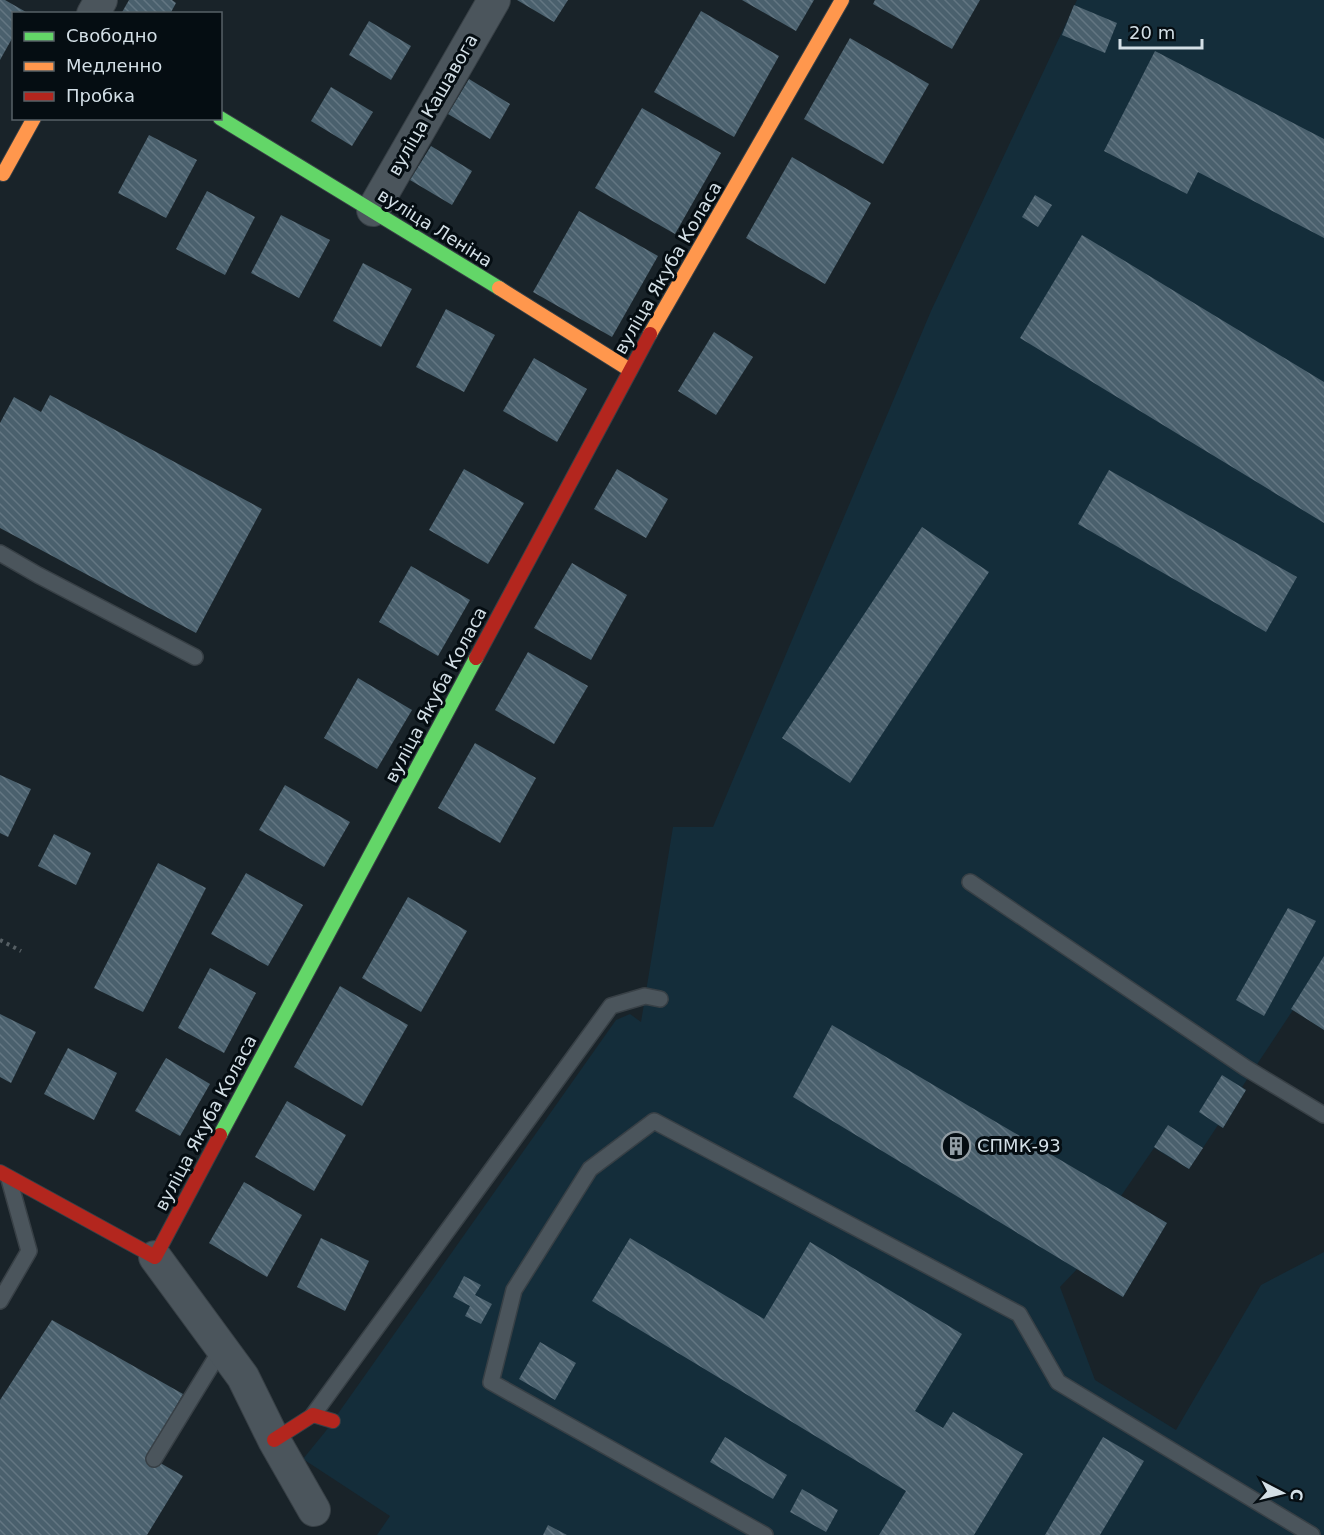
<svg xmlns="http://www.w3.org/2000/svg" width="1324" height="1535" font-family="'DejaVu Sans',sans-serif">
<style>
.built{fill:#142d3a}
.building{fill:url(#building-back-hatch)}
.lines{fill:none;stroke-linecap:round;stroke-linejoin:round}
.lane-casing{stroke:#384046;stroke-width:18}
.street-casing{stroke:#384046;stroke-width:34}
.fast-casing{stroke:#384046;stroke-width:16}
.slow-casing{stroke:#384046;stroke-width:16}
.jam-casing{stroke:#384046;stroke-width:16}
.path{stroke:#565f64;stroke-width:4;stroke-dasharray:3 4.5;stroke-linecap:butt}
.lane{stroke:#4b555c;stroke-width:15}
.street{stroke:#4b555c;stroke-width:32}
.fast{stroke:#63d668;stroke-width:14}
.slow{stroke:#ff974d;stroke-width:14}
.jam{stroke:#b3261e;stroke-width:14}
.labels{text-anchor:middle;stroke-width:6;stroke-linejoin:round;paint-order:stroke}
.street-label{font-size:18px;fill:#d3dfe6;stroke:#050d12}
.poi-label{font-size:18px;fill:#d3dfe6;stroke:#050d12;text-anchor:start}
</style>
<defs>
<pattern id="building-back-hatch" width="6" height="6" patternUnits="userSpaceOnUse" patternTransform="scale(1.5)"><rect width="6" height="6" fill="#4a606d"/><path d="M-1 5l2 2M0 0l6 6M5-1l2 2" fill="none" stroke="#637682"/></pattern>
</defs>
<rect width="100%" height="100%" fill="#192329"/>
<polygon class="built" points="1077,0 1324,0 1324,1030 1293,1010 1242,1087 1246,1090 1223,1128 1218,1125 1189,1169 1154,1148 1121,1196 1167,1223 1123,1297 1077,1269 1060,1287 1095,1380 1176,1430 1261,1285 1324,1252 1324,1535 377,1535 390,1516 303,1459 325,1432 616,1020 630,1014 641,1022 673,827 713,827 931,311"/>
<g class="building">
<polygon points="0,0 5,0 26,12 25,14 14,14 14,35 0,60"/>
<polygon points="129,0 172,0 176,3 170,14 121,14"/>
<polygon points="517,0 568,0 554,22"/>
<polygon points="742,0 814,0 796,31"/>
<polygon points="875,0 980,0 952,49 873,4"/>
<polygon points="1074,5 1117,23 1105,53 1062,35"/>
<polygon points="701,11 779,56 734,137 654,92"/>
<polygon points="369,21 411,46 391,80 349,55"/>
<polygon points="850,38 929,84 883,164 804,119"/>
<polygon points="1155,51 1324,139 1324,238 1198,172 1187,194 1104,151"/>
<polygon points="469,79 510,104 490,139 448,114"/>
<polygon points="331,87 373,112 352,146 311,121"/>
<polygon points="642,108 721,153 675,234 595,188"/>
<polygon points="149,135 197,160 166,218 118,193"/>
<polygon points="431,146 472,171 452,205 410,180"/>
<polygon points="792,157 871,203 825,284 746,238"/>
<polygon points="207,191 255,217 225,275 176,249"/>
<polygon points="1035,195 1052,205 1038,227 1022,217"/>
<polygon points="579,211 658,256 612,337 533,292"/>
<polygon points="281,215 330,240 299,298 251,273"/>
<polygon points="1082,235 1324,382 1324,523 1020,338"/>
<polygon points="363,263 412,289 381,347 333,321"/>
<polygon points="446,309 495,335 464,392 416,367"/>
<polygon points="714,332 753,357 716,415 678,391"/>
<polygon points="534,358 587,389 557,442 503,411"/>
<polygon points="50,395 262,509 196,633 0,528 0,423 14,397 41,412"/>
<polygon points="464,469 524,503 488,564 429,530"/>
<polygon points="617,469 668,499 646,538 594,509"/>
<polygon points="1109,470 1297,577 1266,632 1078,524"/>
<polygon points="922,527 989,572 850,783 782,738"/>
<polygon points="572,563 627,595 591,660 534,628"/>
<polygon points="411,566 470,600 438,656 379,622"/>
<polygon points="528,652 588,686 554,744 495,710"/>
<polygon points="358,678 412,710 377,769 324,738"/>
<polygon points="475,743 536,778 500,843 438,808"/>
<polygon points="0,775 31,789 8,837 0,833"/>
<polygon points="285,785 350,822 324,867 259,830"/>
<polygon points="54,834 91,853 76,885 38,866"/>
<polygon points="158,863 206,888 143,1012 94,988"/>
<polygon points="246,873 303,905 268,966 211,934"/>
<polygon points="408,897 467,931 421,1012 362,978"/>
<polygon points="1288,908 1316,921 1264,1016 1236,1000"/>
<polygon points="1324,956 1324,1030 1291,1009"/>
<polygon points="210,968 256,993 224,1053 178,1028"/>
<polygon points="340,986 408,1025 362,1106 294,1067"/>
<polygon points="0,1014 36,1032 11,1083 0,1077"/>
<polygon points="832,1025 1167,1223 1123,1297 793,1097"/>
<polygon points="68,1048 117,1073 94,1120 44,1094"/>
<polygon points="166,1058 210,1084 180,1136 135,1111"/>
<polygon points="1222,1075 1246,1090 1223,1128 1199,1112"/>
<polygon points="287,1101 346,1135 314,1191 255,1157"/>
<polygon points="1168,1125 1203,1148 1189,1169 1154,1147"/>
<polygon points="244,1182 302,1215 267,1277 209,1243"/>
<polygon points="321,1238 369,1261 345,1311 297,1287"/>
<polygon points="630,1238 764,1319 810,1242 962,1334 915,1411 943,1428 953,1412 1023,1454 974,1535 879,1535 906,1491 592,1301"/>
<polygon points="464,1276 481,1285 475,1295 492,1304 481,1324 465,1316 470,1306 453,1297"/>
<polygon points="52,1320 183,1394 148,1456 183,1476 147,1535 0,1535 0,1400"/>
<polygon points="540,1342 576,1363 555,1400 519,1379"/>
<polygon points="725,1437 787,1475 773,1499 710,1462"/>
<polygon points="1103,1437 1144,1461 1100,1535 1045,1535"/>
<polygon points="802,1489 838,1510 826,1532 790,1512"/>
<polygon points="548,1525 567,1535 543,1535"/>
</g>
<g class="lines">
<g class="lane-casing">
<g id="lane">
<polyline points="0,553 38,575 195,657"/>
<polyline points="970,882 1246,1068 1324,1115"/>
<polyline points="0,1301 29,1251 9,1179"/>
<polyline points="313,1415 611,1006 645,996 660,999"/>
<polyline points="154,1459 222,1348"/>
<polyline points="765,1535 491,1382 514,1290 590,1169 654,1121 1019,1314 1058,1382 1312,1535"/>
</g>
</g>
<g class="street-casing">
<g id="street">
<polyline points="93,14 101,0"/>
<polyline points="373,210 494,0"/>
<polyline points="155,1257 243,1377 274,1440 314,1510"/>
</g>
</g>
<g class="fast-casing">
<g id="fast">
<polyline points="220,118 499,288"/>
<polyline points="220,1135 476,658"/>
</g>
</g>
<g class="slow-casing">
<g id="slow">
<polyline points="3,174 34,118"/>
<polyline points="499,288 630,370"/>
<polyline points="650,334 842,0"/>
</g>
</g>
<g class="jam-casing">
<g id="jam">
<polyline points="476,658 650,334"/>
<polyline points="0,1172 155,1257 220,1135"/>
<polyline points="274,1440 313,1415 333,1421"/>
</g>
</g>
<polyline class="path" points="0,940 21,951"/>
<use href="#lane" class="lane"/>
<use href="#street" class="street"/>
<use href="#fast" class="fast"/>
<use href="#slow" class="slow"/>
<use href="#jam" class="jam"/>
</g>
<defs>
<g id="building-ring" transform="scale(1.5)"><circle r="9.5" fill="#050d12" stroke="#929da4" stroke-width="1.5"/><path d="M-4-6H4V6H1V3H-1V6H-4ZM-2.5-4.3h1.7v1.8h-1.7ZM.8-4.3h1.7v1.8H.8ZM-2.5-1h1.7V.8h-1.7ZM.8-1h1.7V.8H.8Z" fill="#929da4"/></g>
</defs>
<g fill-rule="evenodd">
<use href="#building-ring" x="956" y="1146"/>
</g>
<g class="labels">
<g class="street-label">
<text transform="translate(433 105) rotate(-60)" y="6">вуліца Кашавога</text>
<text transform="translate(435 228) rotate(32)" y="6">вуліца Леніна</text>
<text transform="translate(668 268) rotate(-60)" y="6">вуліца Якуба Коласа</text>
<text transform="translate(436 695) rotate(-62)" y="6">вуліца Якуба Коласа</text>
<text transform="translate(206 1123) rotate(-62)" y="6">вуліца Якуба Коласа</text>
</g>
<g class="poi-label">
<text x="977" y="1152">СПМК-93</text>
</g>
</g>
<rect x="12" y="12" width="210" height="108" fill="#050d12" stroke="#576167" stroke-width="1.5"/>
<rect x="24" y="32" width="30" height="9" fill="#63d668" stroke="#576167" stroke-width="1.5"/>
<text x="66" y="42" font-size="18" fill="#d3dfe6">Свободно</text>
<rect x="24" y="62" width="30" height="9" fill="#ff974d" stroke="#576167" stroke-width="1.5"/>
<text x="66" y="72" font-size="18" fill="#d3dfe6">Медленно</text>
<rect x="24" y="92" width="30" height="9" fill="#b3261e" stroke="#576167" stroke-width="1.5"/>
<text x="66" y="102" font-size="18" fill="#d3dfe6">Пробка</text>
<g transform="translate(1282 1493) rotate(97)" stroke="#050d12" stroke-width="4.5" paint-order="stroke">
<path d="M0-4.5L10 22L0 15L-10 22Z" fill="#d3dfe6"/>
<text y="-9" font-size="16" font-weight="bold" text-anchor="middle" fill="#d3dfe6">С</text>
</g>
<path d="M1120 39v9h82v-9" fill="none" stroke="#d3dfe6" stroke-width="3"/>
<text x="1129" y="39" font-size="18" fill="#d3dfe6" stroke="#050d12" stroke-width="4.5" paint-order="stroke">20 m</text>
</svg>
